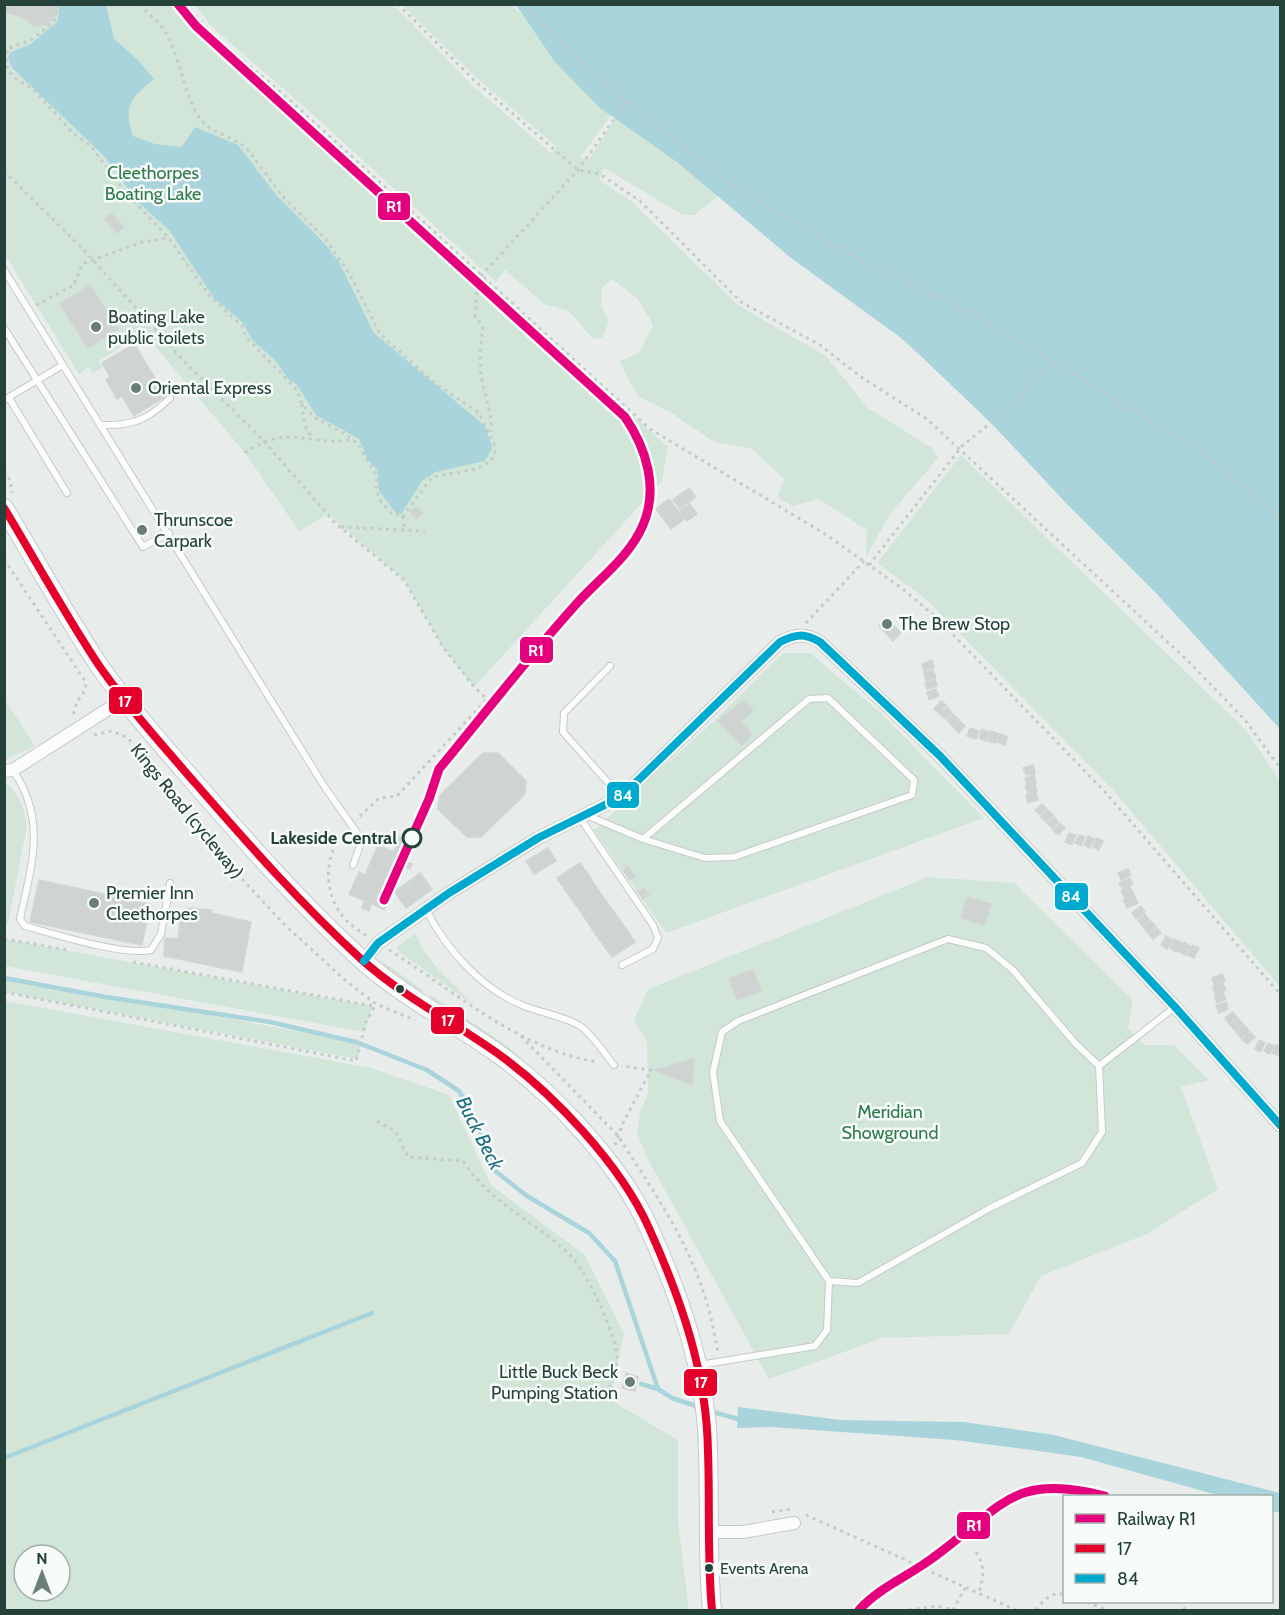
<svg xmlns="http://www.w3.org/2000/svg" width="1285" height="1615" font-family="Cabin,sans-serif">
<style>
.green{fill:#d1e6d8;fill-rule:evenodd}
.water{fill:#a9d4db}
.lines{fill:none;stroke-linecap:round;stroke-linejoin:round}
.stream{stroke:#a9d4db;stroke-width:4.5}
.building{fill:#cfd4d2;stroke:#d1d6d4;stroke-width:1.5}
.lane-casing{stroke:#c5cac8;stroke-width:8}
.street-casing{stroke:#c5cac8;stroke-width:14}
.secondary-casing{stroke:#c3cbc8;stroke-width:20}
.path{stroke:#c3ccca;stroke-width:3;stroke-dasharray:3 4.5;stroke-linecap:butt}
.lane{stroke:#fcfcfc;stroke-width:6}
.street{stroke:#fcfcfc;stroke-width:12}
.secondary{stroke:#fcfcfc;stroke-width:18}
.bus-1-casing{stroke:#f7fbf9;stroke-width:12}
.bus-2-casing{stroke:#f7fbf9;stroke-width:12}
.bus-1{stroke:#e4002b;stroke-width:8}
.bus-2{stroke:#00a9ce;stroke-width:8}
.rail-1-casing{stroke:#f7fbf9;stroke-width:14}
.rail-1{stroke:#e5007d;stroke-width:9}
.poi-dot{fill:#697e78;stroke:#f7fbf9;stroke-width:2}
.stop-dot{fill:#f7fbf9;stroke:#24423a;stroke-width:3}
.bus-dot{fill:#24423a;stroke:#f7fbf9;stroke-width:2}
.labels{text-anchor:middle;stroke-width:5;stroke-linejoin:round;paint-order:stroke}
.bus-label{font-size:16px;fill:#24423a;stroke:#f7fbf9;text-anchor:start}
.park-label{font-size:18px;fill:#2d7a4b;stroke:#f7fbf9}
.poi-label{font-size:18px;fill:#24423a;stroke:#f7fbf9;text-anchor:start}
.street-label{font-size:18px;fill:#24423a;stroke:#f7fbf9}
.stop-label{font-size:18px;font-weight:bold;fill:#24423a;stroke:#f7fbf9;text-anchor:end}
.water-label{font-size:20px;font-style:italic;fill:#1c6f80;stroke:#f7fbf9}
.line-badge{stroke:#f7fbf9;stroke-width:2}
.badge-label{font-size:16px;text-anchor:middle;font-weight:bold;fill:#fff}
</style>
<rect width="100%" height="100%" fill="#e8edeb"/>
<g class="green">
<polygon points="5,5 182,5 218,43 668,447 662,481 474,687 443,647 404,580 328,514 299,531 245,453 143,332 99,361 102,368 93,373 89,367 79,374 5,255"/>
<polygon points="195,5 394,5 473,86 551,153 557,147 479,80 402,5 512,5 617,107 580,158 589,159 618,114 725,191 694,215 683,215 604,168 599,180 631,201 739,306 826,356 868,408 932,448 938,458 890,514 866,557 867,530 819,499 792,506 777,497 784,479 752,449 714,442 670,412 639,397 630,383 620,361 639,353 653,325 638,299 612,279 602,288 601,306 609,321 603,337 593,339 569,311 544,304 505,270 496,282 309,111 213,28"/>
<polygon points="961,455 1245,729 1280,781 1280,987 1114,791 927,600 877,563"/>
<polygon points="783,653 810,653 882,714 984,818 666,933 594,830 712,723"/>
<polygon points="4,698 35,746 5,760 4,760"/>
<path d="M4,785H9C21,799 27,813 26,831L8,923L4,922Z"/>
<polygon points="928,877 1014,883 1133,1000 1128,1028 1145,1045 1174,1045 1209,1080 1181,1087 1218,1189 1147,1234 1041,1276 1009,1334 883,1338 769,1379 645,1154 637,1132 640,1113 648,1094 647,1042 634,1020 648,989"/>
<polygon points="415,933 424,951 439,970 474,1005 398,951 397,947"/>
<polygon points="4,939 342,1001 373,1006 364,1032 5,966"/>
<polygon points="380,960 423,990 419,996 380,964"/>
<polygon points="5,977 361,1043 358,1059 5,992"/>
<polygon points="431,995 509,1047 587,1119 427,1001"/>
<path d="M5,1001L371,1068L449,1095L491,1185L585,1255L624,1334L610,1400L678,1440V1521L689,1610H5ZM24,1555H60V1591H24Z"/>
</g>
<g class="water">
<path d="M59,5H106L114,39L138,60L154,79C130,100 123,104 133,136L155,144L182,147L195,127L238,145L277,196L325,244L339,262L374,333L485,426L492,448L485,461L436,472L423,480L401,514L396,513L379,491L377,470L368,460L359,439L316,415L297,385L289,380L275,360L253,341L242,322L214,298L169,230L138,202L105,157L12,68L8,57L11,52L31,44L58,21Z"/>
<polygon points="516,5 1280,5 1280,729 1156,593 1064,501 993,425 924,359 901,338 791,258 677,162 600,108 555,62"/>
<polygon points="738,1407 841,1420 964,1422 1054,1435 1280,1493 1280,1513 1272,1511 1272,1496 1221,1496 1081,1457 1032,1450 955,1440 771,1427 737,1428"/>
</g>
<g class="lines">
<g class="stream">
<polyline points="4,978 106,997 270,1022 356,1042 427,1070 459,1091 475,1117 494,1170 527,1196 589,1233 615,1261 658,1389 672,1398 699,1407"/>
<polyline points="641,1384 658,1389"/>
<polyline points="710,1411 738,1419"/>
<polyline points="4,1458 372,1313"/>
</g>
</g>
<g class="building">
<polygon points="4,4 21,4 23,17 4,12"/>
<polygon points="21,4 57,4 58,8 56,15 48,24 34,26 23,17"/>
<polygon points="111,213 124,227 117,233 104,219"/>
<polygon points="90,285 104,307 74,326 60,304"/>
<polygon points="104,307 118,329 88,348 74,326"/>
<polygon points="134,344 166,396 134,416 122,396 117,399 106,380 110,377 102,363"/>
<polygon points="689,488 696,497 680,509 673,500"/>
<polygon points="669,499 684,519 671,529 656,509"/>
<polygon points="690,504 697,514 687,521 680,511"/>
<polygon points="416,507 422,513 416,519 410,511"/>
<polygon points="887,618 901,633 893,641 879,626"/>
<polygon points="932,660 934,668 924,671 922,664"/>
<polygon points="933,670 936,678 926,681 924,673"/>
<polygon points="935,680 937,686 927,689 925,683"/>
<polygon points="936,689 939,696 929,700 927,692"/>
<polygon points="743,701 753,710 740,722 752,734 742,745 718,721"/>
<polygon points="941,701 946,705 939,713 934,709"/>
<polygon points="947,707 952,713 945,719 940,714"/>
<polygon points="953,714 959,720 952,726 947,720"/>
<polygon points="959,720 965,726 959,733 953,727"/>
<polygon points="970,728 979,731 976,739 967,736"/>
<polygon points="982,729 989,732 986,741 979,738"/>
<polygon points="991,731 999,734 995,743 988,741"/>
<polygon points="1001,734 1008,737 1005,745 997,742"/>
<polygon points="483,753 498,753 526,781 525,794 481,837 467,837 438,809 440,795"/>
<polygon points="1033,765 1035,773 1026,775 1023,768"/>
<polygon points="1034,775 1036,782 1027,785 1025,778"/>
<polygon points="1035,783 1037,791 1028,793 1025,786"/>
<polygon points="1036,792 1038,800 1028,803 1026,795"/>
<polygon points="1042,804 1047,809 1040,815 1035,810"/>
<polygon points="1048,810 1053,815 1046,822 1041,817"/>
<polygon points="1054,817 1058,822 1052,828 1047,823"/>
<polygon points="1060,823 1065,828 1058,835 1053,830"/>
<polygon points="1069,833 1076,835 1072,845 1065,842"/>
<polygon points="1079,835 1085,837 1081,846 1075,843"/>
<polygon points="1088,836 1094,839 1090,848 1084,845"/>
<polygon points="400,837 413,844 384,910 372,904"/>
<polygon points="1096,838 1103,841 1099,850 1093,847"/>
<polygon points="378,845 394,852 372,904 349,894 359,872 365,875"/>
<polygon points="548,848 556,861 534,874 526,861"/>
<polygon points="405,861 412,864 410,869 404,866"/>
<polygon points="580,863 588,874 565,890 557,878"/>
<polygon points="628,866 635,877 630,880 623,870"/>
<polygon points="1128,869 1131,875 1121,880 1118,873"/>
<polygon points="420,873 432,889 419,899 407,883"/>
<polygon points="588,874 595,885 573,901 565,890"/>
<polygon points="1130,878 1133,884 1123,889 1119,883"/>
<polygon points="39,880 150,904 142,945 30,922"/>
<polygon points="407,883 419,899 406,908 394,891"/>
<polygon points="595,885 603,897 581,912 573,901"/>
<polygon points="1130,887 1134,894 1125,898 1121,891"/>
<polygon points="644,888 649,895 643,899 638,892"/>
<polygon points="1134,895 1138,903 1127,908 1123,900"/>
<polygon points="603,897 611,908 588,923 581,912"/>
<polygon points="967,897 991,904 984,925 961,918"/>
<polygon points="364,902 371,905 369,911 362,908"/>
<polygon points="1141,906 1145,912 1136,919 1132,913"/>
<polygon points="190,908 212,910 211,913 251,922 242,972 164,956 165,938 178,939 181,915 184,915 185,909"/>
<polygon points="611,908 619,919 596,935 588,923"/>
<polygon points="1145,914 1149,920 1142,926 1138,920"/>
<polygon points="619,919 627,930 604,946 596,935"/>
<polygon points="1151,921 1156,926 1148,933 1143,927"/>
<polygon points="1157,928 1161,933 1153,939 1149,934"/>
<polygon points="627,930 635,942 612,957 604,946"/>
<polygon points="1166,936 1173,940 1167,949 1161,945"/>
<polygon points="1175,939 1182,943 1176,952 1170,948"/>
<polygon points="1184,942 1190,946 1185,955 1178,951"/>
<polygon points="1192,945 1199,948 1194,958 1187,955"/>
<polygon points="753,970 761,991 737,1000 729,978"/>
<polygon points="1222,974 1225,981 1214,984 1212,978"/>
<polygon points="1223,983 1226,990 1215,994 1213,986"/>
<polygon points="1223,992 1226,999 1217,1003 1214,996"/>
<polygon points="1226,1002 1228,1009 1219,1013 1216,1006"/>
<polygon points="1233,1012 1237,1017 1229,1024 1225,1018"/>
<polygon points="1238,1018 1243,1024 1235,1031 1230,1025"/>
<polygon points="1244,1025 1249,1031 1241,1038 1236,1032"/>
<polygon points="1250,1032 1255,1037 1247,1044 1242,1039"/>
<polygon points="1259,1040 1265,1043 1260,1052 1255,1049"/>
<polygon points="1268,1043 1274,1046 1269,1054 1264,1051"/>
<polygon points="1276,1044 1280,1047 1278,1056 1272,1053"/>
<polygon points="694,1059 692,1085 655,1070"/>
<polygon points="626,1373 638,1377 635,1391 622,1388"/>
</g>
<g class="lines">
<g class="lane-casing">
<g id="lane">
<polyline points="4,270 324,786 362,840 353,865"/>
<polyline points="4,328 143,547 169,533"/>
<polyline points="9,398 67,493"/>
<polyline points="4,400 63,365"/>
<path d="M101,425C132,426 148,420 170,398"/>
<polyline points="610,666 564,713 563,732 621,797"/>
<path d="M13,770C47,821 32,863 20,919L25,926C54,934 123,956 151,950L161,934L170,883"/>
<polyline points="586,815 643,839 809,699 828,698 914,780 912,795 734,857 705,858 643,839"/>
<polyline points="580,818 653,925 658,938 653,949 622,965"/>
<path d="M426,910C447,950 481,989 524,1006C539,1012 569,1018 580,1026C593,1035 604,1053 614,1065"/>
<polyline points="1099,1066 1175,1007"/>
<polyline points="699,1365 815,1346 827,1330 829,1281 858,1283 990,1208 1082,1163 1102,1132 1099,1066 1075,1043 1013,970 986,948 948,939 738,1021 722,1032 713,1072 720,1121 829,1281"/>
</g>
</g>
<g class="street-casing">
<g id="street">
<polyline points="4,771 13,770 124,699"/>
<path d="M364,961L378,943L449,893L538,838L621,797L780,642C796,634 804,633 820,642L940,756L1175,1007L1280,1125"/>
<polyline points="707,1532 743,1532 794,1523"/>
</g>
</g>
<g class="secondary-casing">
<path id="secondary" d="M4,508C36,561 66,616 100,667C129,708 163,746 196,784C249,845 302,905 361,959C402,996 452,1021 497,1053C553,1093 621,1165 649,1228C681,1299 707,1373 708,1452C710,1505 707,1558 712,1610"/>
</g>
<g class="path">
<polyline points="58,4 54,22 31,40 7,49 7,67 13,77 34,90 73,133 91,146 125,192 169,238 208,294 242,326 247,338 297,390 302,404 314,417 345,434 358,444 377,477 376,490 381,502 391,513 403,516"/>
<path d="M140,4C148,14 162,24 167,35C181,61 183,92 199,117C211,135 235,136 248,150L284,198L326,240L349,273L380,334L436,384L479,413L494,444L495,454L491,461L476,469L432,477L403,516"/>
<polyline points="185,4 219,41 281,92 650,429 825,534 903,589 938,619 1106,793 1280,994"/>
<polyline points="398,4 475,81 578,170 600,174 640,201 741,302 820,345 861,377 927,419 1187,660 1245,720 1280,768"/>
<polyline points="522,4 626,102 735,187 857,259 970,312 1195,447 1280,517"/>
<polyline points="4,171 80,246 183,360 263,440 335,523 404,580 443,647 474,687 487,699 397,796 379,798 358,818"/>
<polyline points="481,276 578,170 626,102"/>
<path d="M486,280L477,291L475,316L483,326C481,343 479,358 481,375C484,395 492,411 491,432"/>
<polyline points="36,305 74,285 82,264 142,242 169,238"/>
<polyline points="302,404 305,426 312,438"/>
<path d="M245,453C288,423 306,446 351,440"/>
<polyline points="4,471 10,480 12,493"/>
<polyline points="403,516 405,530"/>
<polyline points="341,527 425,531"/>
<polyline points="4,559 85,681 86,689 77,702 73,716"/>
<polyline points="869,565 963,445 1014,404 1051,361"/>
<polyline points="806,623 864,561"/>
<polyline points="94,735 112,731 128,738 226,862 286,926 346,981 376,1004 415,1020"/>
<path d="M345,831C323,854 323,895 345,919C351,926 360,931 368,937"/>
<polyline points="4,939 68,950"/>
<path d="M389,950C455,991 519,1050 598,1062"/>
<polyline points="133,962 373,1006"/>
<polyline points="4,992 356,1061 366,1022 376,1004"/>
<path d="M521,1036L618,1136C650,1186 686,1237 704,1294C711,1313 714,1333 718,1352"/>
<path d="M377,1121L395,1131L408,1157L463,1161C492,1205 532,1219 569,1254C585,1268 617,1336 617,1357C617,1370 610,1385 606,1397"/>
<polyline points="615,1145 623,1123 651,1070 622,1066"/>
<polyline points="772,1512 791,1509"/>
<polyline points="806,1515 919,1566"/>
<path d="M976,1552C986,1567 983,1578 979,1594"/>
<polyline points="918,1566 1016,1610"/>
<polyline points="1087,1602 1107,1610"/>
<polyline points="909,1610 937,1606 953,1610"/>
<polyline points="953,1610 965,1588"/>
<path d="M1036,1610C1043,1600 1052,1592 1064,1594"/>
<polyline points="1184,1610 1186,1602"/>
</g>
<use href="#lane" class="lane"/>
<use href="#street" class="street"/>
<use href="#secondary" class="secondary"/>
<g class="bus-1-casing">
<path id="bus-1" d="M4,508C36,561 66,616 100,667C129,708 163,746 196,784C249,845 302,905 361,959C402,996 452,1021 497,1053C553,1093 621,1165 649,1228C681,1299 707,1373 708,1452C710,1505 707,1558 712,1610"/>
</g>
<g class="bus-2-casing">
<path id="bus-2" d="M364,961L378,943L449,893L538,838L621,797L780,642C796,634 804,633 820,642L940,756L1175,1007L1280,1125"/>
</g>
<use href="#bus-1" class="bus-1"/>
<use href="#bus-2" class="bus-2"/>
<g class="rail-1-casing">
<g id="rail-1">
<path d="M178,4L196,26L625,417C646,448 659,488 643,525C630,556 601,577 579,601C530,655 485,713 439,769L429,799L384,900"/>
<path d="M859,1610C880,1587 909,1576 934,1557C1002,1508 1011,1472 1105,1496"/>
</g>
</g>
<use href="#rail-1" class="rail-1"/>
</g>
<g class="poi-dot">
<circle cx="96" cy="327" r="6"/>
<circle cx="136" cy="388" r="6"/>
<circle cx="142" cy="530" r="6"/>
<circle cx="887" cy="624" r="6"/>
<circle cx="94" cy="903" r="6"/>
<circle cx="630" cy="1382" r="6"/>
</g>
<circle class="stop-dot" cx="412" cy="838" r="9"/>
<g class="bus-dot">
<circle cx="400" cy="989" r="5"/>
<circle cx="709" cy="1568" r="5"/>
</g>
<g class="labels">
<g class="bus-label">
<text x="720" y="1574">Events Arena</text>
</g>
<g class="park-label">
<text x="153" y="179">Cleethorpes<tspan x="153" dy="21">Boating Lake</tspan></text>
<text x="890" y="1118">Meridian<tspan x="890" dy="21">Showground</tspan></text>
</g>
<g class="poi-label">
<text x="108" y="323">Boating Lake<tspan x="108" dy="21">public toilets</tspan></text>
<text x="148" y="394">Oriental Express</text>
<text x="154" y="526">Thrunscoe<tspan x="154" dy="21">Carpark</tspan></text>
<text x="899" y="630">The Brew Stop</text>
<text x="106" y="899">Premier Inn<tspan x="106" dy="21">Cleethorpes</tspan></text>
<text x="618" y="1378" text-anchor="end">Little Buck Beck<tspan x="618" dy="21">Pumping Station</tspan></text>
</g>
<g class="street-label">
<text transform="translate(187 811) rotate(51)" y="6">Kings Road (cycleway)</text>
</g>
<g class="stop-label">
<text x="397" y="844">Lakeside Central</text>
</g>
<g class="water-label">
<text transform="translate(480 1133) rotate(63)" y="7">Buck Beck</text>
</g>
</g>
<g class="line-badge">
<rect x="377" y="192" width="34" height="29" rx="6" fill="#e5007d"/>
<rect x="519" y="636" width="35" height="28" rx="6" fill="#e5007d"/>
<rect x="108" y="686" width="35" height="29" rx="6" fill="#e4002b"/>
<rect x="606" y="781" width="34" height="28" rx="6" fill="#00a9ce"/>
<rect x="1054" y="882" width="35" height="29" rx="6" fill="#00a9ce"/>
<rect x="430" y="1006" width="35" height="29" rx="6" fill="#e4002b"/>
<rect x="683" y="1368" width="35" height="29" rx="6" fill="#e4002b"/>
<rect x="956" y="1511" width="35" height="29" rx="6" fill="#e5007d"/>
</g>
<g class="badge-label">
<text x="394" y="212">R1</text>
<text x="536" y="656">R1</text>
<text x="125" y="707">17</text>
<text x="623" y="801">84</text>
<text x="1071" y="902">84</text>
<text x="448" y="1026">17</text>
<text x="701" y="1388">17</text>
<text x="974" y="1531">R1</text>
</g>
<rect width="1285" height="1615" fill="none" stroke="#24423a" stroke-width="12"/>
<rect x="1063" y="1495" width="210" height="108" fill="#f7fbf9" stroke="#a3b1ad" stroke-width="1.5"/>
<rect x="1075" y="1514" width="30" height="9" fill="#e5007d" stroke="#a3b1ad" stroke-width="1.5"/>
<text x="1117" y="1525" font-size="18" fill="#24423a">Railway R1</text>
<rect x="1075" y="1544" width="30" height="9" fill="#e4002b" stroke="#a3b1ad" stroke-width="1.5"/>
<text x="1117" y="1555" font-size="18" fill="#24423a">17</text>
<rect x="1075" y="1574" width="30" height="9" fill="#00a9ce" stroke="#a3b1ad" stroke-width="1.5"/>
<text x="1117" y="1585" font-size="18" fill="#24423a">84</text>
<g transform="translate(42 1573)"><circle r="28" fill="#f7fbf9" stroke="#a3b1ad" stroke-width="1.5"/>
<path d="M0-4.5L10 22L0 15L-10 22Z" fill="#697e78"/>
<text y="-9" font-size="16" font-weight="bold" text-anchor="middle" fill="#24423a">N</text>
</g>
</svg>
